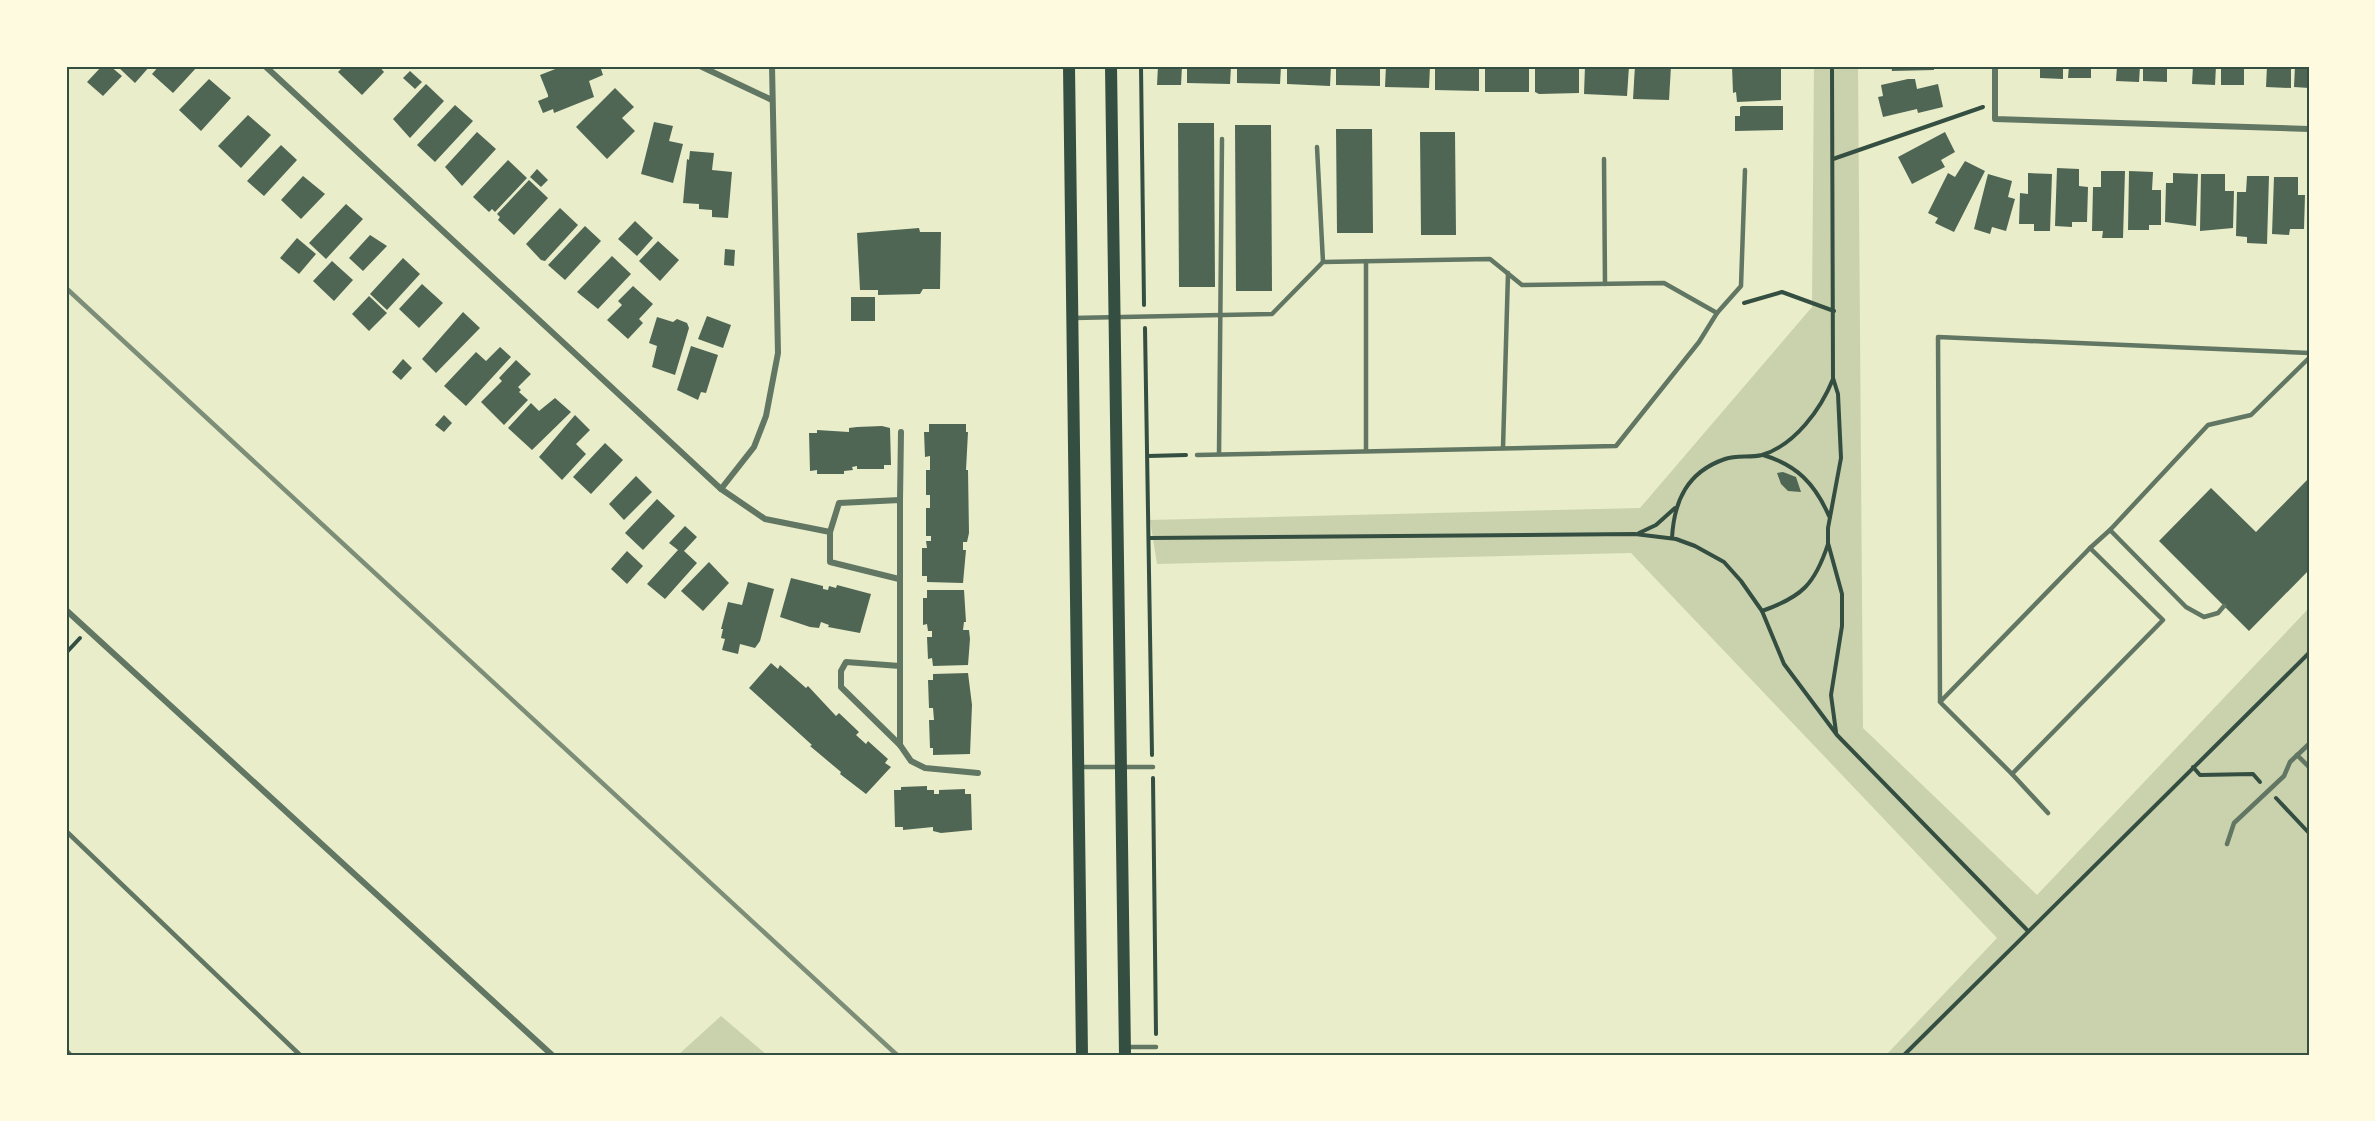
<svg xmlns="http://www.w3.org/2000/svg" width="2375" height="1121" font-family="Commissioner,sans-serif">
<style>
.green{fill:#cad2ad}
.building{fill:#4f6655}
.lines{fill:none;stroke-linecap:round;stroke-linejoin:round}
.path{stroke:#344e41;stroke-width:4}
.service{stroke:#617663;stroke-width:4.5}
.minor{stroke:#617663;stroke-width:6}
.tertiary{stroke:#617663;stroke-width:10}
.secondary{stroke:#344e41;stroke-width:12}
.rail{stroke:#7c8e77;stroke-width:4.5}
.neatline{fill:none;stroke:#344e41;stroke-width:2}
</style>
<rect width="100%" height="100%" fill="#e9edc9"/>
<g class="green">
<polygon points="1814,66 1858,66 1863,728 2037,895 2309,608 2309,1055 1886,1055 1997,938 1631,553 1157,564 1150,520 1640,508 1812,307"/>
<polygon points="721,1016 767,1055 678,1055"/>
</g>
<g class="building">
<polygon points="102,66 110,66 122,76 103,96 87,82"/>
<polygon points="117,66 150,66 135,83"/>
<polygon points="159,66 195,66 197,67 173,93 152,74"/>
<polygon points="344,66 379,66 384,72 362,95 338,72"/>
<polygon points="563,66 600,66 603,75 589,81 594,97 554,113 553,109 543,113 538,101 548,97 548,95 540,75"/>
<polygon points="1158,66 1182,66 1181,85 1157,85"/>
<polygon points="1187,66 1231,66 1230,84 1187,83"/>
<polygon points="1237,66 1281,66 1280,84 1237,83"/>
<polygon points="1287,66 1331,66 1330,86 1287,84"/>
<polygon points="1336,66 1380,66 1380,86 1336,85"/>
<polygon points="1386,66 1430,66 1429,88 1385,87"/>
<polygon points="1435,66 1479,66 1479,91 1435,90"/>
<rect x="1485" y="66" width="44" height="26"/>
<polygon points="1535,66 1579,66 1579,93 1539,94 1535,92"/>
<polygon points="1585,66 1629,66 1627,96 1584,94"/>
<polygon points="1635,66 1671,66 1669,100 1633,99"/>
<polygon points="1732,66 1781,66 1781,100 1737,102 1736,92 1733,93"/>
<polygon points="1891,66 1934,66 1934,70 1892,71"/>
<polygon points="2040,66 2063,66 2063,79 2040,78"/>
<polygon points="2069,66 2091,66 2091,78 2068,78"/>
<polygon points="2117,66 2140,66 2139,82 2116,81"/>
<polygon points="2143,66 2167,66 2167,82 2143,81"/>
<polygon points="2193,66 2216,66 2215,85 2192,84"/>
<rect x="2221" y="66" width="23" height="19"/>
<polygon points="2267,66 2291,66 2291,88 2266,87"/>
<polygon points="2295,66 2309,66 2309,88 2294,87"/>
<polygon points="410,71 422,82 415,89 403,78"/>
<polygon points="209,79 231,98 201,131 179,110"/>
<polygon points="1908,79 1915,79 1917,89 1938,84 1943,107 1918,113 1917,109 1883,117 1878,97 1883,96 1881,85"/>
<polygon points="426,84 444,101 410,138 393,119"/>
<polygon points="615,88 634,107 622,118 635,131 607,159 576,127"/>
<polygon points="455,105 473,121 435,162 417,145"/>
<polygon points="1742,106 1783,106 1783,130 1735,131 1735,116 1740,116 1740,107"/>
<polygon points="248,115 271,135 241,168 218,146"/>
<polygon points="654,122 673,126 669,141 683,144 673,183 641,174"/>
<polygon points="1178,123 1214,123 1215,287 1179,287"/>
<polygon points="1235,125 1271,125 1272,291 1236,291"/>
<polygon points="1336,129 1372,129 1373,233 1337,233"/>
<polygon points="477,132 496,149 462,186 445,167"/>
<polygon points="1420,132 1455,132 1456,235 1421,235"/>
<polygon points="1945,132 1955,152 1941,160 1945,167 1912,184 1898,157"/>
<polygon points="281,145 297,160 264,196 247,181"/>
<polygon points="690,151 714,153 712,170 732,172 728,218 712,217 712,210 699,209 699,204 683,203 687,159 689,160"/>
<polygon points="508,160 527,178 495,212 492,209 489,212 473,197"/>
<polygon points="1965,161 1985,171 1954,232 1935,223 1938,218 1928,213 1948,173 1955,177"/>
<polygon points="2057,168 2079,169 2079,186 2088,187 2087,222 2072,222 2072,227 2055,226"/>
<polygon points="537,169 548,180 541,187 530,177"/>
<polygon points="2101,171 2125,171 2123,238 2102,238 2103,231 2092,231 2093,187 2101,187"/>
<polygon points="2129,171 2153,172 2152,190 2161,190 2161,225 2149,225 2149,230 2128,230"/>
<polygon points="2028,173 2052,174 2050,231 2034,231 2034,224 2019,224 2020,193 2028,194"/>
<polygon points="2173,173 2198,174 2196,226 2165,222 2166,183 2173,183"/>
<polygon points="1988,174 2012,181 2008,197 2015,199 2006,231 1992,227 1990,234 1974,229"/>
<polygon points="2201,174 2225,174 2225,191 2234,191 2233,228 2200,231"/>
<polygon points="303,176 325,194 301,219 281,200"/>
<polygon points="2247,176 2269,176 2267,244 2247,243 2247,237 2236,236 2237,192 2246,192"/>
<polygon points="2274,177 2298,177 2298,195 2305,195 2304,229 2290,229 2289,235 2272,234"/>
<polygon points="529,180 548,198 514,235 498,220 500,217 497,214"/>
<polygon points="346,204 363,219 326,259 309,243"/>
<polygon points="560,208 578,225 545,261 541,260 526,244"/>
<polygon points="635,221 653,238 637,256 618,239"/>
<polygon points="585,226 601,241 565,280 548,265"/>
<polygon points="919,228 920,232 941,232 940,289 923,289 920,294 878,295 878,290 860,290 857,233"/>
<polygon points="370,235 387,246 363,271 349,258"/>
<polygon points="297,238 316,254 299,274 280,258"/>
<polygon points="658,241 679,260 660,281 639,261"/>
<polygon points="725,249 735,250 734,266 724,265"/>
<polygon points="612,256 631,274 598,309 577,292"/>
<polygon points="403,258 420,274 387,310 370,294"/>
<polygon points="332,261 353,280 334,301 313,281"/>
<polygon points="422,284 443,303 419,328 399,309"/>
<polygon points="633,286 653,304 639,319 643,323 628,339 607,320 622,305 618,301"/>
<polygon points="369,296 387,313 369,331 352,314"/>
<rect x="851" y="297" width="24" height="24"/>
<polygon points="463,312 480,328 436,373 422,359"/>
<polygon points="707,316 731,325 723,348 698,339"/>
<polygon points="657,317 673,322 677,319 687,323 689,328 675,375 652,367 657,346 649,343"/>
<polygon points="691,346 718,355 706,393 701,392 698,400 677,390"/>
<polygon points="500,347 511,357 466,406 444,386 476,352 486,361"/>
<polygon points="403,359 412,368 401,380 392,372"/>
<polygon points="516,360 531,374 518,387 521,390 519,392 528,400 504,425 481,402 502,381 499,378"/>
<polygon points="555,398 571,412 532,450 508,428 531,403 539,411"/>
<polygon points="444,415 452,423 444,432 435,425"/>
<polygon points="575,415 590,430 576,444 586,454 562,480 539,457"/>
<polygon points="929,424 966,424 966,432 968,432 966,470 968,470 969,533 967,542 963,542 963,550 966,550 963,583 927,582 927,576 922,576 922,548 927,548 926,541 931,541 931,536 926,536 926,508 930,508 930,495 926,495 926,470 930,470 930,456 925,457 924,432 929,432"/>
<polygon points="882,426 890,428 891,465 884,465 884,469 857,469 857,466 852,467 853,470 844,471 844,474 817,474 817,470 810,471 809,433 817,433 817,430 849,432 849,428 857,427"/>
<polygon points="605,443 623,460 591,494 573,477"/>
<polygon points="1783,472 1796,477 1801,492 1788,491 1781,484 1777,473"/>
<polygon points="636,476 652,492 624,520 609,504"/>
<polygon points="2309,478 2309,570 2249,631 2159,541 2211,488 2256,532"/>
<polygon points="657,499 675,516 643,550 625,533"/>
<polygon points="685,526 697,537 684,551 697,563 665,599 647,584 678,550 669,543"/>
<polygon points="627,551 643,566 627,584 611,569"/>
<polygon points="709,562 729,583 703,611 681,591"/>
<polygon points="791,578 823,586 823,589 828,590 829,586 836,588 837,585 871,594 860,633 828,627 829,625 821,622 819,628 810,627 780,617"/>
<polygon points="748,582 774,589 760,641 755,648 740,644 738,654 722,650 725,639 721,638 723,629 721,629 728,602 742,605"/>
<polygon points="927,590 964,590 966,622 964,622 963,630 969,630 970,639 968,665 933,666 932,658 928,659 927,637 932,637 932,631 928,631 927,624 923,625 923,598 927,598"/>
<polygon points="771,663 778,669 780,665 806,688 808,686 836,716 839,713 859,732 856,735 866,744 868,741 888,759 885,763 891,767 866,794 840,774 841,772 810,746 812,745 749,688"/>
<polygon points="968,673 972,705 970,754 933,755 933,748 930,748 929,720 934,720 933,708 929,708 928,680 933,680 933,674"/>
<polygon points="927,786 927,790 934,790 934,794 939,794 939,790 965,789 965,794 971,794 972,830 941,833 933,831 933,827 903,830 903,827 895,827 894,790 901,790 901,787"/>
</g>
<g class="lines">
<g class="path">
<polyline points="1141,66 1144,305"/>
<polyline points="1832,66 1833,378 1838,394 1841,458 1828,528 1828,543 1842,594 1842,626 1831,695 1836,732"/>
<polyline points="1833,159 1983,107"/>
<polyline points="1744,303 1782,292 1834,311"/>
<polyline points="1145,328 1152,755"/>
<path d="M1763,455C1797,465 1815,484 1829,516"/>
<polyline points="1148,456 1186,455"/>
<polyline points="1639,533 1656,525 1675,508"/>
<polyline points="1150,538 1635,534 1676,539 1695,546 1724,562 1741,581 1762,611 1784,664 1837,735 2028,931"/>
<path d="M1672,538C1674,501 1687,472 1725,459C1737,455 1750,458 1762,455C1795,445 1821,409 1833,379"/>
<path d="M1762,611C1802,597 1815,584 1828,544"/>
<polyline points="66,653 80,638"/>
<polyline points="2193,767 2200,775 2253,774 2260,782"/>
<polyline points="1153,778 1156,1034"/>
<polyline points="2276,798 2309,833"/>
<polyline points="1904,1055 2309,653"/>
</g>
<g class="service">
<polyline points="1317,147 1323,262"/>
<polyline points="1604,159 1605,284"/>
<polyline points="1717,313 1741,286 1745,170"/>
<polyline points="1073,318 1272,314 1323,262 1490,259 1522,285 1664,283 1717,313 1699,342 1616,446 1197,455"/>
<polyline points="1503,448 1508,273"/>
<polyline points="1366,451 1366,261"/>
<polyline points="1219,454 1222,139"/>
<polyline points="2090,548 2110,530"/>
<polyline points="2224,606 2218,613 2204,617 2186,607 2110,530 2208,425 2251,415 2309,358"/>
<polyline points="1940,702 2090,548 2163,620 2012,774 1940,702 1938,337 2309,353"/>
<polyline points="2297,755 2309,767"/>
<polyline points="1080,767 1153,767"/>
<polyline points="2012,774 2048,813"/>
<polyline points="66,831 300,1055"/>
<polyline points="2227,844 2234,823 2284,776 2290,762 2309,744"/>
<polyline points="1125,1047 1156,1047"/>
</g>
<g class="minor">
<polyline points="265,66 721,489 765,519 830,532 839,503 900,500 900,745 911,761 925,768 978,773"/>
<polyline points="700,66 772,100"/>
<polyline points="1995,66 1995,119 2309,129"/>
<polyline points="721,489 754,447 766,416 778,353 772,66"/>
<polyline points="900,500 901,432"/>
<polyline points="830,532 830,562 899,579"/>
<polyline points="66,610 552,1055"/>
<polyline points="900,745 841,687 841,671 846,662 900,666"/>
</g>
<polyline class="tertiary" points="66,1054 67,1055"/>
<g class="secondary">
<polyline points="1069,66 1082,1055"/>
<polyline points="1111,66 1125,1055"/>
</g>
<polyline class="rail" points="66,288 897,1055"/>
</g>
<rect width="2375" height="1121" fill="none" stroke="#fefae0" stroke-width="135"/>
<rect x="68" y="68" width="2240" height="986" class="neatline"/>
</svg>
